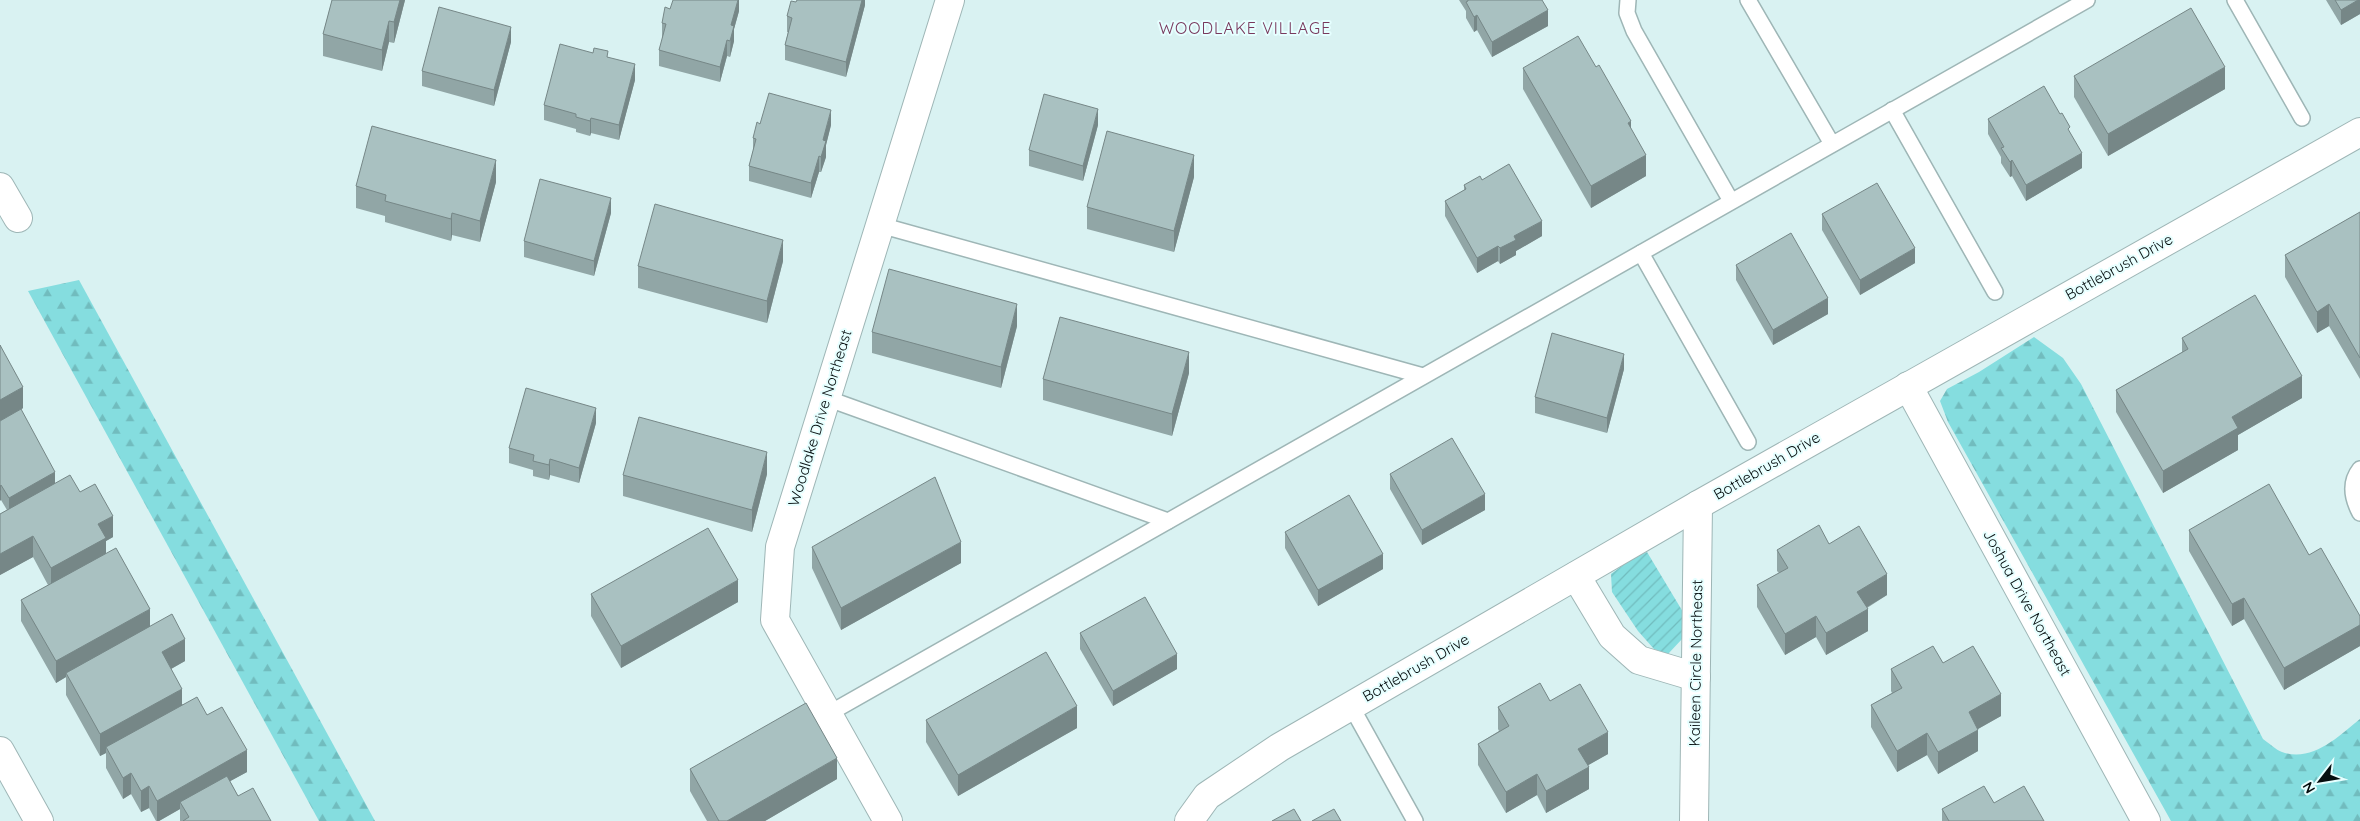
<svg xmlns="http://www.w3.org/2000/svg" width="2360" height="821" font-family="Quicksand,sans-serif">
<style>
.forest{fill:url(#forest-firs)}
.garden{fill:url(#garden-furrows)}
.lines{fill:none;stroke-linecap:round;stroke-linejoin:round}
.service-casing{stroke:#9eb6b6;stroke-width:18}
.minor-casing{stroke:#9eb6b6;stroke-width:30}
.service{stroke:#fff;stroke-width:15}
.minor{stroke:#fff;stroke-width:28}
.wall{fill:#91a6a6}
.shaded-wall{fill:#768787}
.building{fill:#a9c1c1;stroke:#768787}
.labels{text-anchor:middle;stroke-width:4;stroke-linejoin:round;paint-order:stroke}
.street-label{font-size:15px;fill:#060e0f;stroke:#e6ffff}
.neighbourhood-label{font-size:16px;letter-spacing:1px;fill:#79395d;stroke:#e6ffff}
</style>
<defs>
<pattern id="forest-firs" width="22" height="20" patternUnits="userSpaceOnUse" patternTransform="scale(1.25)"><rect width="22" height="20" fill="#85dddf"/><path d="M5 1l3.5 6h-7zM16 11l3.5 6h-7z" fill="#71bcbe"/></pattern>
<pattern id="garden-furrows" width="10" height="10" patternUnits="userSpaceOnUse" patternTransform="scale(1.25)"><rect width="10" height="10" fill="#85dddf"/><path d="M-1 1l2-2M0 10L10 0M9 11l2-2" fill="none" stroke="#71bcbe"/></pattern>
</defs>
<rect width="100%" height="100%" fill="#d9f2f2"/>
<g class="forest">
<polygon points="79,280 375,821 319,821 28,291"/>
<path d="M2034,337L2063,358L2081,384L2263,739C2269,743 2276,750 2282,752C2312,763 2339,736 2360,719V821H2171L1948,422L1940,401L1947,389L1979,372Z"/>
</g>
<polygon class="garden" points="1647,552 1683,612 1683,638 1668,654 1654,649 1638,631 1612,592 1611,574 1630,560"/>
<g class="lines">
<g class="service-casing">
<g id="service">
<polyline points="1628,0 1627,13 1634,31 1731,201"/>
<polyline points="1748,0 1832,144"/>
<polyline points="2235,0 2302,118"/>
<polyline points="1892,110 1995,292"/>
<polyline points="880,225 1423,376"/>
<polyline points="1641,253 1748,442"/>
<polyline points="826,398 1168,521"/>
<path d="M2360,469C2349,483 2352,498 2360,513"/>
<polyline points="1351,706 1415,821"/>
<polyline points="828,714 2087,0"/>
</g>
</g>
<g class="minor-casing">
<g id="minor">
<polyline points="0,187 18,218"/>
<polyline points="1908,386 2146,821"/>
<polyline points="1576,576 1612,636 1639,660 1696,677"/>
<polyline points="0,751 39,821"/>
<polyline points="888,821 775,620 780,547 950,0"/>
<polyline points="1189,821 1207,796 1280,747 1698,505 2360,132"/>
<polyline points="1694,821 1698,505"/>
</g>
</g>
<use href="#service" class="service"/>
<use href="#minor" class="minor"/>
</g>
<g class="wall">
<polygon points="332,0 405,0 394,43 389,42 382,71 323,56 323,34"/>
<polygon points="739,0 739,11 734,29 734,41 730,57 727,56 720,82 659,66 659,50 663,38 662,38 662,23 670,9"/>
<polygon points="865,0 865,5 846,77 785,60 785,45 788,32 787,32 787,16 796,2"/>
<polygon points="1459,0 1542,0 1548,26 1492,57 1477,30 1474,32 1466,18 1466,11"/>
<polygon points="2326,0 2360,0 2360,14 2341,25"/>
<polygon points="511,42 494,106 422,86 422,71"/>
<polygon points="608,57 635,80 619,140 591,133 590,136 576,132 576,129 544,120 544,105"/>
<polygon points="1523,68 1631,129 1646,176 1591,208 1523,89"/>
<polygon points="2074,76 2225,89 2108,156 2074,97"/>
<polygon points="1988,119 2070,133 2082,168 2026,201 2012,176 2010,177 2001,163 2001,157 1988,134"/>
<polygon points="760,124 831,125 826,145 826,157 821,172 819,172 811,198 749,181 749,166 753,151 753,138"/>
<polygon points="1098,125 1083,181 1029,166 1029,150"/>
<polygon points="1194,177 1174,252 1087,229 1087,207"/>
<polygon points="1482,180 1542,236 1516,251 1516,255 1500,264 1498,261 1477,273 1445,216 1445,201 1464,190 1464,185"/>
<polygon points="496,182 480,242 452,235 451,241 385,222 385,216 356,208 356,186"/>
<polygon points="2360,212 2360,379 2329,326 2317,333 2285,277 2285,255"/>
<polygon points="611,213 594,276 524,257 524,241"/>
<polygon points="1822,214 1915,263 1860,295 1822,230"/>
<polygon points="783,261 767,323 638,288 638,266"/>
<polygon points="1736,265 1828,314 1773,345 1736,280"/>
<polygon points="1017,326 1001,388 872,353 872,332"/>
<polygon points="2182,338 2302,398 2238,435 2238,450 2163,493 2116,412 2116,390 2182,352"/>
<polygon points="0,345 23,408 21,410 55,483 80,492 113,537 106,541 106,554 150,627 185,661 171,669 182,704 207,715 247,772 230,781 238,796 271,821 180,821 180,809 159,821 156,821 149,808 141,812 131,794 123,799 106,768 106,753 100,756 66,695 66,677 56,683 21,621 21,600 48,585 33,557 0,575 0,514 7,510 1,500"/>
<polygon points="1624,369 1607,433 1535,413 1535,397"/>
<polygon points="1189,373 1172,436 1043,400 1043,379"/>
<polygon points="596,423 579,483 550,475 549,480 533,476 533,470 509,463 509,448"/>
<polygon points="767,474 752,532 623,496 623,475"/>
<polygon points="1390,474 1485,510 1422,545 1390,489"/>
<polygon points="2189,530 2309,555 2360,616 2360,646 2284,690 2244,619 2232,626 2189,551"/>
<polygon points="1285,532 1383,569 1318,606 1285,548"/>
<polygon points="1829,544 1887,595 1867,608 1868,631 1826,655 1816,637 1785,655 1757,607 1757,585 1779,573 1777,571 1777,550"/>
<polygon points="812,547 961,563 841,630 812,568"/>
<polygon points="591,594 738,602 621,668 591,616"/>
<polygon points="1080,633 1177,669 1113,706 1080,649"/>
<polygon points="1943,663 2001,716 1978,729 1978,751 1938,774 1927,755 1897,772 1871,727 1871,705 1892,693 1891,691 1891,669"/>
<polygon points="1550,701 1608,754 1588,765 1589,789 1546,813 1537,795 1506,813 1478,765 1478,744 1499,731 1498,729 1498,707"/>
<polygon points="926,720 1077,728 958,796 926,742"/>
<polygon points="690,769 837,779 765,821 707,821 690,791"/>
<polygon points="1994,803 2044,821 1942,821 1942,809"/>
</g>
<g class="shaded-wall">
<polygon points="400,0 405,0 394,43 394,22"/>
<polygon points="738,0 739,0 739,11 734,29 734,41 730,57 731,25"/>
<polygon points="862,0 865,0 865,5 846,77 846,62"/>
<polygon points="2358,0 2360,0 2360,14 2341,25 2341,10"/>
<polygon points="1548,10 1548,26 1492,57 1492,42"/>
<polygon points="1477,15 1477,30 1474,32 1474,17"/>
<polygon points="389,21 389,42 382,71 382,50"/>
<polygon points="511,27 511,42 494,106 494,90"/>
<polygon points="727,40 727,56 720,82 720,67"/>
<polygon points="635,64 635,80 619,140 619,125"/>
<polygon points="2225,67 2225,89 2108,156 2108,134"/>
<polygon points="1098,109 1098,125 1083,181 1083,166"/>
<polygon points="831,110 831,125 826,145 826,157 821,172 821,157 823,140"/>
<polygon points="591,118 591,133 590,136 590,121"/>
<polygon points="1631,121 1631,143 1628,123"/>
<polygon points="2082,153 2082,168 2026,201 2026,185"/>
<polygon points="1194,155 1194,177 1174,252 1174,231"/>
<polygon points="1646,155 1646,176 1591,208 1591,186"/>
<polygon points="819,156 819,172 811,198 811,183"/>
<polygon points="496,160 496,182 480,242 480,221"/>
<polygon points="2012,160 2012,176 2010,177 2010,162"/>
<polygon points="611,198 611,213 594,276 594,261"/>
<polygon points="452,213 452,235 451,241 451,219"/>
<polygon points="1542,221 1542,236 1516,251 1516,255 1500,264 1500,248 1514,236"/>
<polygon points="783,240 783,261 767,323 767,301"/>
<polygon points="1498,246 1498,261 1477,273 1477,258"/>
<polygon points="1915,248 1915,263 1860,295 1860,280"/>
<polygon points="1828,298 1828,314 1773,345 1773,330"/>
<polygon points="1017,304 1017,326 1001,388 1001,367"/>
<polygon points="2329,304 2329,326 2317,333 2317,312"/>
<polygon points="1189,352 1189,373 1172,436 1172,414"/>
<polygon points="1624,354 1624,369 1607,433 1607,418"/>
<polygon points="2302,376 2302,398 2238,435 2238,450 2163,493 2163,471 2232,417"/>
<polygon points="23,387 23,408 0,421 0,400"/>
<polygon points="596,408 596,423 579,483 579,468"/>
<polygon points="767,452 767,474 752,532 752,510"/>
<polygon points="550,459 550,475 549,480 549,465"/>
<polygon points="55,472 55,487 9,513 9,498"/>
<polygon points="1,485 1,500 0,501 0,486"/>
<polygon points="1485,494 1485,510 1422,545 1422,530"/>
<polygon points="113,516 113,537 106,541 106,559 51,590 51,568 98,524"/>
<polygon points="33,536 33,557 0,575 0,554"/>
<polygon points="961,542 961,563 841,630 841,608"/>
<polygon points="1383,554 1383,569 1318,606 1318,590"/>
<polygon points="1887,574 1887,595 1857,613 1857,592"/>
<polygon points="738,580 738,602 621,668 621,646"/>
<polygon points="2244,598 2244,619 2232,626 2232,604"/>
<polygon points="150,609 150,631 66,673 66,677 56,683 56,661"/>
<polygon points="1868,609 1868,631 1826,655 1826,633"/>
<polygon points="1816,616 1816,637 1785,655 1785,634"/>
<polygon points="2360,625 2360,646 2284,690 2284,668"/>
<polygon points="185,639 185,661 162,674 162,652"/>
<polygon points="1177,654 1177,669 1113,706 1113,691"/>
<polygon points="182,689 182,711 106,747 106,753 100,756 100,734"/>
<polygon points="2001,694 2001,716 1969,734 1969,712"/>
<polygon points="1077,706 1077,728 958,796 958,775"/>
<polygon points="1978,730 1978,751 1938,774 1938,752"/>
<polygon points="1608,732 1608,754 1578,771 1578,749"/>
<polygon points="1927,733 1927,755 1897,772 1897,751"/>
<polygon points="247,750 247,772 183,807 180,802 180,809 159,821 157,821 157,801"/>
<polygon points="837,758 837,779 765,821 727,821"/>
<polygon points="1589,767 1589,789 1546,813 1546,791"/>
<polygon points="131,773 131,794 123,799 123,778"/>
<polygon points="1537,774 1537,795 1506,813 1506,792"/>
<polygon points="149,786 149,808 141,812 141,791"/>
</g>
<g class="building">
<polygon points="332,0 400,0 394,22 389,21 382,50 323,34"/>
<polygon points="673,0 738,0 731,25 734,26 730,41 727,40 720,67 659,50 666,24 662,23 665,7 670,9"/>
<polygon points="797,0 862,0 846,62 785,45 792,18 787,16 791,1 796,2"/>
<polygon points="1468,0 1542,0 1548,10 1492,42 1477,15 1474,17 1466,2 1468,1"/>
<polygon points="2335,0 2358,0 2341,10"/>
<polygon points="439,7 511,27 494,90 422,71"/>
<polygon points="2191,8 2225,67 2108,134 2074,76"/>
<polygon points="1578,36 1596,67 1599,65 1631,121 1628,123 1646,155 1591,186 1523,68"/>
<polygon points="560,44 593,53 594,48 608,51 607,57 635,64 619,125 591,118 590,121 576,117 576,114 544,105"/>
<polygon points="2044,86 2060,114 2062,113 2070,127 2068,129 2082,153 2026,185 2012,160 2010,162 2001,148 2004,147 1988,119"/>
<polygon points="769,93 831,110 823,140 826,141 821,157 819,156 811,183 749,166 756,139 753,138 757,122 760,124"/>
<polygon points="1044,94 1098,109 1083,166 1029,150"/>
<polygon points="372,126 496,160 480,221 452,213 451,219 385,201 386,195 356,186"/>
<polygon points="1107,131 1194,155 1174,231 1087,207"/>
<polygon points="1509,164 1542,221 1514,236 1516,240 1500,248 1498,246 1477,258 1445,201 1466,189 1464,185 1480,176 1482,180"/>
<polygon points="540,179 611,198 594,261 524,241"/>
<polygon points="1877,183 1915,248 1860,280 1822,214"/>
<polygon points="655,204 783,240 767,301 638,266"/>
<polygon points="2360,212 2360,358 2329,304 2317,312 2285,255"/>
<polygon points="1791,233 1828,298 1773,330 1736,265"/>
<polygon points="889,269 1017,304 1001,367 872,332"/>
<polygon points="2255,295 2302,376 2232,417 2238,428 2163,471 2116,390 2188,349 2182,338"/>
<polygon points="1060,317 1189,352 1172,414 1043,379"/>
<polygon points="1552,333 1624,354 1607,418 1535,397"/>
<polygon points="0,345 23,387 0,400"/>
<polygon points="526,388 596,408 579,468 550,459 549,465 533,461 534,455 509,448"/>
<polygon points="21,409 55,472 9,498 1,485 0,486 0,421"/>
<polygon points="639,417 767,452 752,510 623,475"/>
<polygon points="1452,438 1485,494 1422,530 1390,474"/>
<polygon points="70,475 80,492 95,484 113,516 98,524 106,538 51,568 33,536 0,554 0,514"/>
<polygon points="935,477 961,542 841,608 812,547"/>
<polygon points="2269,484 2309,555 2321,548 2360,616 2360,625 2284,668 2244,598 2232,604 2189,530"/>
<polygon points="1349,495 1383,554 1318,590 1285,532"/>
<polygon points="1819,525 1829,544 1859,526 1887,574 1857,592 1868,609 1826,633 1816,616 1785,634 1757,585 1788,568 1777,550"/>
<polygon points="708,528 738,580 621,646 591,594"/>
<polygon points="116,548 150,609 56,661 21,600"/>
<polygon points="1145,597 1177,654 1113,691 1080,633"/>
<polygon points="172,614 185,639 162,652 182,689 100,734 66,673"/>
<polygon points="1933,646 1943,663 1973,646 2001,694 1969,712 1978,730 1938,752 1927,733 1897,751 1871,705 1902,688 1891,669"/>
<polygon points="1046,652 1077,706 958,775 926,720"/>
<polygon points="1540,683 1550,701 1580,684 1608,732 1578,749 1589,767 1546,791 1537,774 1506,792 1478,744 1509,726 1498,707"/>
<polygon points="197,697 207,715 222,707 247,750 157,801 149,786 141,791 131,773 123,778 106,747"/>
<polygon points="806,703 837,758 727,821 719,821 690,769"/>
<polygon points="227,776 238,796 253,788 271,821 183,821 189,817 180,802"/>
<polygon points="1984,786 1994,803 2024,786 2044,821 1949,821 1942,809"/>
<polygon points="1294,809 1301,821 1272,821"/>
<polygon points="1334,809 1341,821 1312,821"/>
</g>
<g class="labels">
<g class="street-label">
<text transform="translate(2119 267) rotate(-29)" y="5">Bottlebrush Drive</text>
<text transform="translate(820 418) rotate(-73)" y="5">Woodlake Drive Northeast</text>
<text transform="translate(1767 466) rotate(-30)" y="5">Bottlebrush Drive</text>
<text transform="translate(2027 603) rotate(61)" y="5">Joshua Drive Northeast</text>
<text transform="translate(1696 663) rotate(-89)" y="5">Kaileen Circle Northeast</text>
<text transform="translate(1416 668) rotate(-30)" y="5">Bottlebrush Drive</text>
</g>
<g class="neighbourhood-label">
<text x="1245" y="34">WOODLAKE VILLAGE</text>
</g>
</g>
<g transform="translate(2320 781) rotate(239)" stroke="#e6ffff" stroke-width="4" paint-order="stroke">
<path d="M0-4L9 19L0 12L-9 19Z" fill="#060e0f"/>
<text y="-8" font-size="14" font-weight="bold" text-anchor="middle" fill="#060e0f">N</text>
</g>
</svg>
